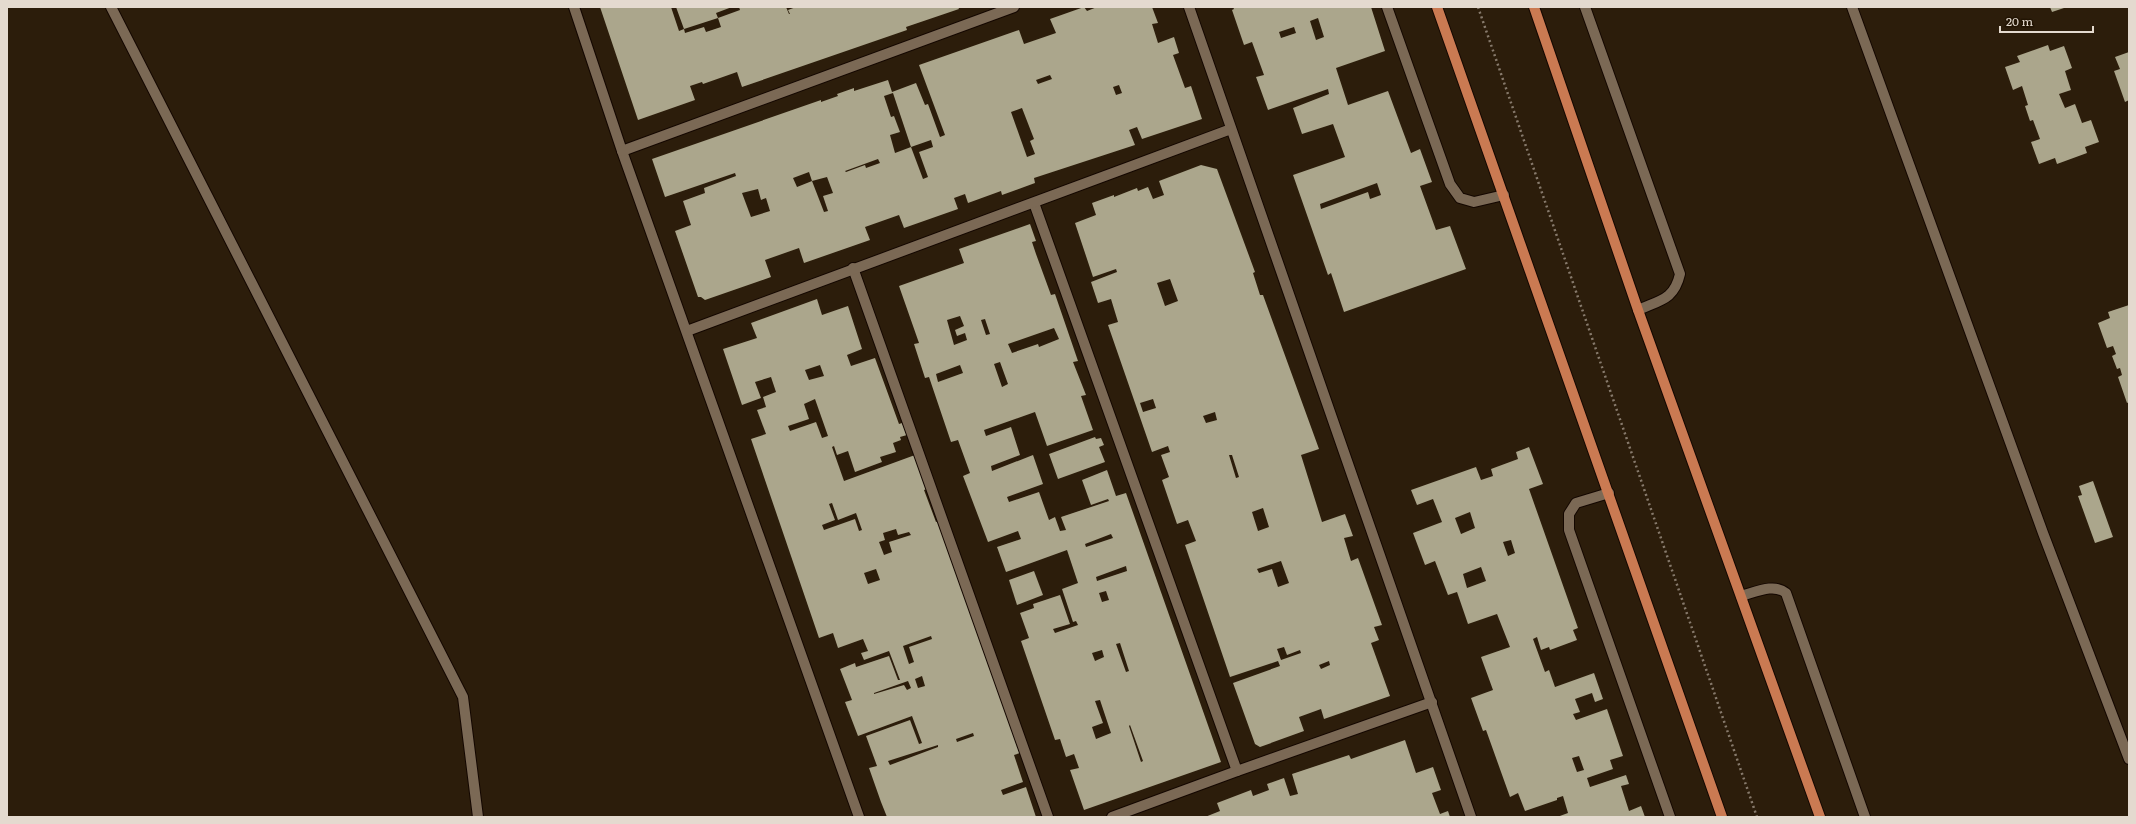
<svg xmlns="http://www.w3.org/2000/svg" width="2136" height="824" font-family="Literata,serif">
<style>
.building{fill:#aba68c;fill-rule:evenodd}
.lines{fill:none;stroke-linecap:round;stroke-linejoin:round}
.minor-casing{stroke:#140700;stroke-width:12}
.major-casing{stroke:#140700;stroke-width:12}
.path{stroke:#877a6c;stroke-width:2.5;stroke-dasharray:2 3;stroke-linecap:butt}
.minor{stroke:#7b6955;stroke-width:10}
.major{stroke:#ca7a52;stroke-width:10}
</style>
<rect width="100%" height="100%" fill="#2c1d0b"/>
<g class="building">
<polygon points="600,7 671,7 679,31 684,29 685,33 704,27 706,32 721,27 718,18 740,10 739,7 786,7 789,14 790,14 788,10 796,7 958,7 959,9 906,27 907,30 742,87 737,72 703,84 702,82 690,86 695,100 638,120"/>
<polygon points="676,7 732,7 716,13 718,18 684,29"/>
<path d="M1084,7L1087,11L1097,7H1152L1158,23L1152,24L1158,43L1174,37L1179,53L1173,55L1185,88L1191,86L1202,119L1142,139L1137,127L1129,130L1135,145L1034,178L1035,183L1002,195L1001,191L968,203L965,194L954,198L958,209L904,228L899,215L865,227L870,240L804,263L799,248L765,260L771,277L705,300L701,297H698L675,231L691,225L683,201L705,193L704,188L736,176L735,173L665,197L652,159L821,100V102L838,96L837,94L854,88V91L888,80L892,92L916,83L925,105L928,104L940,137L945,135L919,65L1019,30L1024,44L1056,33L1050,19ZM1050,75L1052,79L1038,84L1036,80ZM1119,85L1122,93L1116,95L1113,87ZM893,93L911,147L931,140L933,147L919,152L928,177L923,179L911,147L895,153L890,135L900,132L894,116L891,117L884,96ZM1022,108L1034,139L1030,141L1035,154L1027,157L1011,112ZM878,159L880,163L866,168L865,165L846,172L845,171ZM809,172L812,181L827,177L833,193L823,196L828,211L824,212L812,181L797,187L793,178ZM758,189L761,200L766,198L770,211L751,217L742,193Z"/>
<path d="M1233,7H1371L1385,51L1336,68L1348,105L1388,91L1411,153L1420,149L1432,182L1420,186L1436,230L1450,226L1466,269L1344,312L1331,273L1328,275L1293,175L1345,157L1333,124L1302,134L1293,108L1329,94L1328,89L1268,110L1256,77L1264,75L1252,42L1244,45L1232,10L1234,9ZM1318,18L1324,37L1316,40L1310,21ZM1294,27L1296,33L1281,38L1279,32ZM1377,183L1381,195L1370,199L1368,192L1321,209L1320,204Z"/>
<polygon points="2050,7 2067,7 2052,12"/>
<polygon points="2048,45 2050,51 2064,46 2072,68 2065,71 2071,90 2059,94 2065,108 2075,104 2082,123 2091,120 2099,142 2085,147 2087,153 2057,164 2055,158 2039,164 2031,142 2040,139 2033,120 2030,121 2025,106 2028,105 2022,86 2013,90 2005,67 2020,62 2017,56"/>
<polygon points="2129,52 2129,100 2125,102 2114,71 2120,69 2115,57"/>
<path d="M1201,165L1217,169L1255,272L1253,273L1260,295H1263L1319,449L1301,455L1322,522L1345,514L1353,536L1344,538L1351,561L1358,558L1382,625L1374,627L1379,640L1371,643L1390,696L1324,719L1321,709L1299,717L1304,731L1260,747L1255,744L1233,683L1280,666L1278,661L1230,677L1185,545L1196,541L1188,520L1177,524L1162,480L1169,477L1161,455L1170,452L1168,446L1152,452L1108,325L1118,322L1111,299L1098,303L1091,282L1117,272L1116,269L1093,277L1075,223L1096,215L1092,203L1114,195V197L1137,188L1138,191L1148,187L1153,199L1164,195L1159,181ZM1170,279L1178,301L1165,306L1157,283ZM1153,399L1156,408L1143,412L1140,403ZM1215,412L1217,420L1206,423L1203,416ZM1229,455H1232L1239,477L1236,478ZM1263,508L1269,527L1258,531L1252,512ZM1281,561L1289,583L1278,587L1272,569L1259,573L1257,569ZM1284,647L1287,655L1300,650L1301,653L1281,660L1277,649ZM1329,661L1330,665L1321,669L1319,665Z"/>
<path d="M1030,224L1036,241L1032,242L1036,254L1051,295L1055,294L1078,361L1073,362L1086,395L1081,396L1093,430L1047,446L1035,412L984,430L986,436L1011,427L1020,455L991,466L992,471L1033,455L1043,484L1007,497L1009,502L1039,492L1049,520L1055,517L1060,531L1066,530L1061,517L1109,501L1108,499L1091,505L1082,480L1107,470L1116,496L1126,493L1221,762L1084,810L1070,770L1079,768L1074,754L1066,757L1060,739L1055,740L1021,641L1029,638L1020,613L1034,608L1033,604L1060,595L1070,624L1053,629L1055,633L1078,625L1076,621L1073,622L1062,589L1078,583L1067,550L1006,572L997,547L1021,539L1018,531L988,542L963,476L970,473L958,440L951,442L929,377L925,378L914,344L919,343L899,286L964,263L959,249ZM960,316L964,326L955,330L957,336L965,333L967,340L954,345L947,320ZM985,319L990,334L986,335L981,320ZM1054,328L1059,339L1039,347L1038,344L1012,353L1008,344ZM1000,362L1008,384L1002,387L994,364ZM960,365L963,373L938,382L936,374ZM1111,534L1113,538L1086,547L1085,544ZM1126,566L1127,571L1097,581L1096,577ZM1106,591L1109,600L1102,602L1099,593ZM1120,643L1129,671L1126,672L1116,644ZM1102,650L1104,657L1095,661L1092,653ZM1100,700L1111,733L1096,739L1092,727L1103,723L1095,701ZM1130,725L1143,761L1141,762L1129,726Z"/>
<path d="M817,299L822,315L848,306L862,349L847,355L851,366L875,358L899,424L902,423L907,435L900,437L901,440L893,443L896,452L880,457L882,462L855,472L848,451L837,455L834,446L832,447L844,481L915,455L927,489L924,490L936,522L939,521L1020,753L1014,755L1023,782L1001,790L1003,795L1026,787L1036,817H887L881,802L869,768L877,766L866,736L910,720L919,744L922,743L912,716L858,736L845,702L852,700L840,669L855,663L856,667L889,656L898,680H900L889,651L864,660L861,653L868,651L863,639L838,648L833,633L819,638L751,439L766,434L757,410L766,407L763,397L776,392L771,377L755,382L761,398L742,405L723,349L757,338L751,323ZM820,365L824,376L809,380L805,370ZM815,399L828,436L822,438L816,422L790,431L788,426L809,419L804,404ZM832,503L838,520L856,513L862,530L859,531L855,519L824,530L822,525L835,520L829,504ZM896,529L898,535L909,532L911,535L889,542L892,552L884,555L879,542L885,540L883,533ZM876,569L880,580L868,584L864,573ZM931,636L932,639L909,647L914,662L909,664L903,646ZM922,676L925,686L918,688L915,679ZM908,681L911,688L907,690L904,685L874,694V693ZM973,733L974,736L957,742L956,739ZM938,745V747L890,765L888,761Z"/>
<polygon points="2129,305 2129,402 2127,403 2118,377 2122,375 2120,368 2117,369 2112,356 2116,354 2113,346 2107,348 2098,323 2110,318 2108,312"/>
<polygon points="1095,437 1096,439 1101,438 1104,445 1099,447 1105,462 1058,479 1049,454"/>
<path d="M1529,447L1543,484L1529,489L1578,628L1573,630L1577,640L1550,650L1549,647L1541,650L1537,637L1533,639L1545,672L1549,670L1555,687L1594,673L1603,699L1595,702L1592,693L1575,699L1580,712L1573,714L1576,720L1607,709L1623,756L1610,760L1613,769L1587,778L1590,787L1626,775L1629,784L1621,786L1629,811L1641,806L1645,817H1557L1568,813L1563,796L1557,798V800L1525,811L1518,793L1510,797L1486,730L1483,731L1471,698L1493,690L1481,657L1510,647L1497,614L1468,624L1457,592L1448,595L1435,561L1425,565L1413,533L1442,522L1433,499L1417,505L1411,490L1476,467L1481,480L1493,476L1491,469L1518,459L1516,452ZM1470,512L1475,528L1461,534L1455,518ZM1511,540L1515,553L1508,556L1503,542ZM1481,567L1486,581L1467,588L1463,574ZM1579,756L1584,770L1577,772L1572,758Z"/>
<polygon points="2093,481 2113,537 2095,543 2078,496 2082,495 2079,486"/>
<polygon points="1034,571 1043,595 1017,605 1009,580"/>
<polygon points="1405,740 1416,773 1433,767 1441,790 1432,793 1440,814 1448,811 1450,817 1205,817 1220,811 1217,803 1251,790 1253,796 1269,790 1267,784 1284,778 1290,796 1298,794 1292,774 1349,755 1351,759"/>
</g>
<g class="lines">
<g class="minor-casing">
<g id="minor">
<polyline points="111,7 463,697 478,817"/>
<polyline points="574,7 622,151 859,817"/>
<polyline points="1189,7 1471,817"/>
<polyline points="1387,7 1450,184 1460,198 1474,202 1504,195"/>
<path d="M1585,7L1680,274C1674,300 1660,300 1638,310"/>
<polyline points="1852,7 2043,533 2129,759"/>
<polyline points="622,151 1014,7"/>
<polyline points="1034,203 1237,771"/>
<polyline points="853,268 1048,817"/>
<path d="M687,331C868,262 1050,197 1231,129"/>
<polyline points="1609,493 1576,503 1569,514 1569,530 1670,817"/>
<path d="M1741,596C1756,592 1774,583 1786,593L1865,817"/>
<polyline points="1112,817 1237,771 1432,702"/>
</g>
</g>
<g class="major-casing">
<g id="major">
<polyline points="1437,7 1722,817"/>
<polyline points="1534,7 1638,310 1820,817"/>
</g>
</g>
<polyline class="path" points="1478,7 1757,817"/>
<use href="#minor" class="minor"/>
<use href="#major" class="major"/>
</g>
<rect width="2136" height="824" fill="none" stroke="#e4dacf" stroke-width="16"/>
<path d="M2000 26v6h93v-6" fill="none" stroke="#e4dacf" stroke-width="2"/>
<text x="2006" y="26" font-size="12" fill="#e4dacf" stroke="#221403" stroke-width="3" paint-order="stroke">20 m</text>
</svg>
